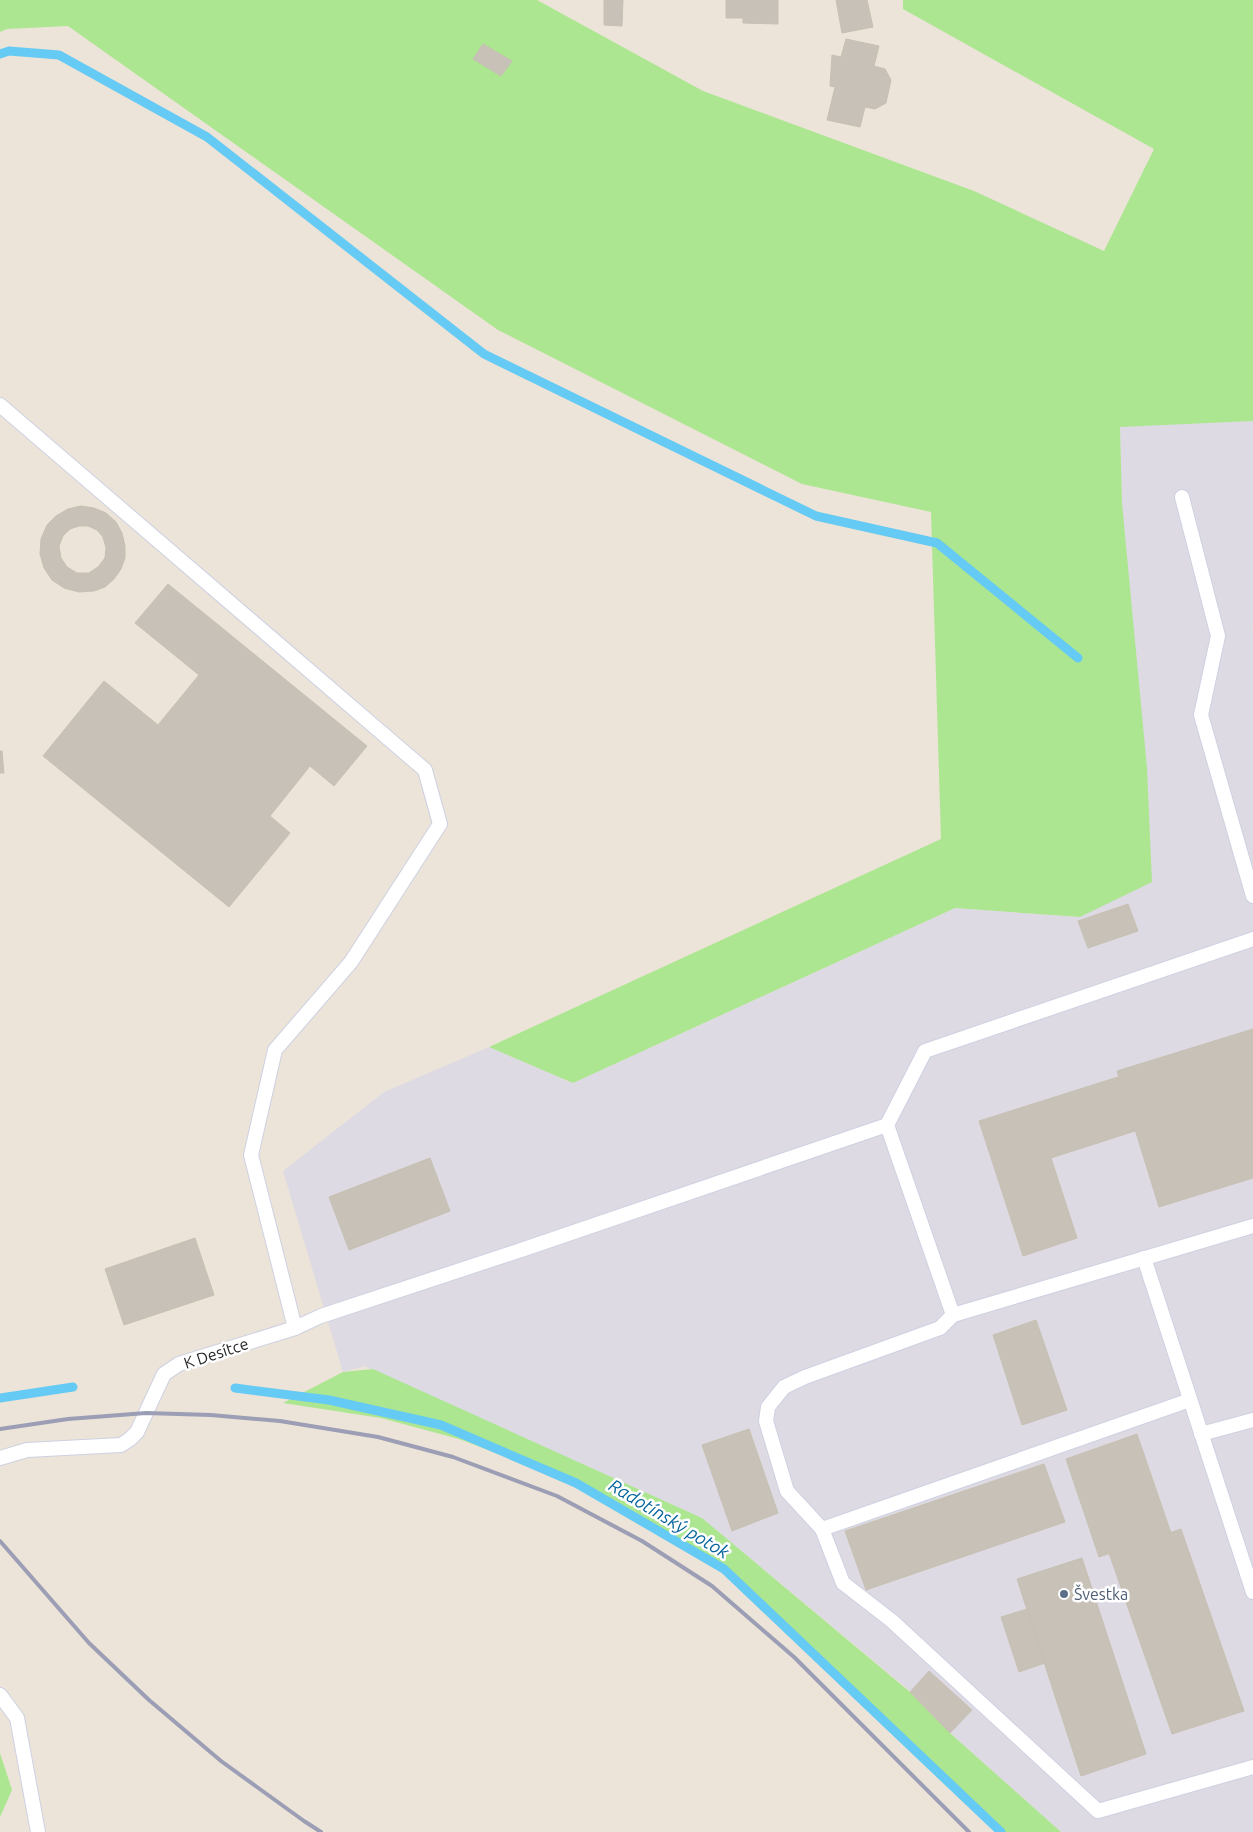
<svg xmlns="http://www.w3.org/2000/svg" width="1253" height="1832" font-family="Ubuntu,sans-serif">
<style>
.industrial{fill:#dddae3}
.green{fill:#ace691}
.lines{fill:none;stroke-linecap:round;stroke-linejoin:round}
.stream{stroke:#65caf4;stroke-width:9}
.building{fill:#c7c1b8;stroke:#c7c0b2;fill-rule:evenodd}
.lane-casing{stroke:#ced1e2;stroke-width:16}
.lane{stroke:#fff;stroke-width:14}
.rail{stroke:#9b9eb4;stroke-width:4}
.service-dot{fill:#5c6f8a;stroke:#fff;stroke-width:2}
.labels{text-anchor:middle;stroke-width:5;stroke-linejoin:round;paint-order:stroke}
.street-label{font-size:16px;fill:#282828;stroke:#fff}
.service-label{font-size:16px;fill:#4e5e75;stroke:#fff;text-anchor:start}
.water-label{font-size:18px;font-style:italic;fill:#07669d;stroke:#fff}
</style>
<rect width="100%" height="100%" fill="#ece4d8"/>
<polygon class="industrial" points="1253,421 1253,625 1252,625 1253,630 1253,1832 1061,1832 950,1733 910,1691 702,1518 364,1366 343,1372 283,1171 384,1092 489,1047 573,1083 955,908 1080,917 1122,503 1120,426"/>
<g class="green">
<polygon points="0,0 537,0 703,91 974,191 1104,251 1154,149 903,9 903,0 1253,0 1253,421 1120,427 1122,503 1147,768 1152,882 1080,917 955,908 573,1083 489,1047 941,839 931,512 802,484 498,330 68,26 7,29 0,32"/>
<polygon points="373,1369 702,1518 910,1692 950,1733 1061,1832 996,1832 807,1643 723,1571 652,1526 565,1479 459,1439 381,1418 283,1403 343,1372"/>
<polygon points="0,1753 12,1790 0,1817"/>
</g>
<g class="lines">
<g class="stream">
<polyline points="0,54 9,51 59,55 207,137 484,354 816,516 937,543 1078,658"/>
<polyline points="235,1388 329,1400 441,1425 576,1483 724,1569 1001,1832"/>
<polyline points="0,1398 73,1387"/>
</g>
</g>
<g class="building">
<polygon points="604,0 623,0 622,26 604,25"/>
<polygon points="726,0 778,0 778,24 743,23 743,18 726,18"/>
<polygon points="836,0 867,0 873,27 842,33"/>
<polygon points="846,39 879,46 874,66 885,69 891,80 886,103 875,109 865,107 860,127 827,120 835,87 830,86 832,55 841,57"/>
<polygon points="483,44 512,61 501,76 473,59"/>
<path d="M81,506L94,508L106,513L116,522L122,533L125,546V558L121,569L114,579L105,587L94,591L79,592L64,588L52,580L44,568L40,554L41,539L47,525L56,516L68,509ZM79,526H88L97,530L103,537L106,548L105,558L98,567L89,573H77L67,567L61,558L59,546L63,536L70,529Z"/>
<polygon points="168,584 367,746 334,786 310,766 270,816 290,833 229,907 43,756 104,681 158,725 199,675 135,623"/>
<polygon points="0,751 2,751 4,773 0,773"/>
<polygon points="1128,904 1138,931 1088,948 1078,921"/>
<polygon points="1253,1029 1253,1178 1159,1207 1117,1071"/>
<polygon points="1118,1077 1135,1131 1051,1158 1077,1238 1023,1256 979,1121"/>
<polygon points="430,1158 450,1211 349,1250 329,1197"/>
<polygon points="195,1238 214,1295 124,1325 105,1269"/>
<polygon points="1036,1320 1067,1410 1022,1425 993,1335"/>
<polygon points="749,1429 778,1513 732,1531 702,1445"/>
<polygon points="1137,1434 1171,1533 1099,1557 1066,1459"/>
<polygon points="1044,1464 1065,1522 866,1590 845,1531"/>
<polygon points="1181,1529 1244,1711 1172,1734 1109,1553"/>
<polygon points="1082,1558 1146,1754 1081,1776 1017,1579"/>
<polygon points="1027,1609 1045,1663 1019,1672 1001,1617"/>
<polygon points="929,1671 972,1710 950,1733 910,1692"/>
</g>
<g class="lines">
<g class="lane-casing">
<g id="lane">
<polyline points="0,405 425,770 440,824 351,962 275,1050 251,1155 295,1328"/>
<polyline points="1182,497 1218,636 1201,715 1253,896"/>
<polyline points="887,1125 953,1315 1253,1226"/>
<polyline points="1144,1258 1253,1592"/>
<polyline points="1190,1400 822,1529 843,1583 892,1621 1098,1811 1253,1767"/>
<polyline points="1201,1434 1253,1420"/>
<polyline points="0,1458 27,1450 121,1445 130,1439 137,1432 164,1374 179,1364 295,1328 321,1316 527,1248 887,1125 925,1051 1253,939"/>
<polyline points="822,1529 787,1491 766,1421 768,1407 784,1387 805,1377 940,1328 953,1315"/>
<polyline points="0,1695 17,1718 38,1832"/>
</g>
</g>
<use href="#lane" class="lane"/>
<g class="rail">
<polyline points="0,1429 68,1419 146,1413 211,1415 280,1421 378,1437 453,1457 557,1496 642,1541 712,1586 794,1657 969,1832"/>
<polyline points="0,1541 89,1643 149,1700 221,1761 304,1821 321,1832"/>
</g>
</g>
<circle class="service-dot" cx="1064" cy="1594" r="5"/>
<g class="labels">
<g class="street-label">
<text transform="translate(216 1353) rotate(-18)" y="6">K Desítce</text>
</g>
<g class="service-label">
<text x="1074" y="1600">Švestka</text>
</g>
<g class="water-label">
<text transform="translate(669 1519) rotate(31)" y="6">Radotínský potok</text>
</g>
</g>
</svg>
